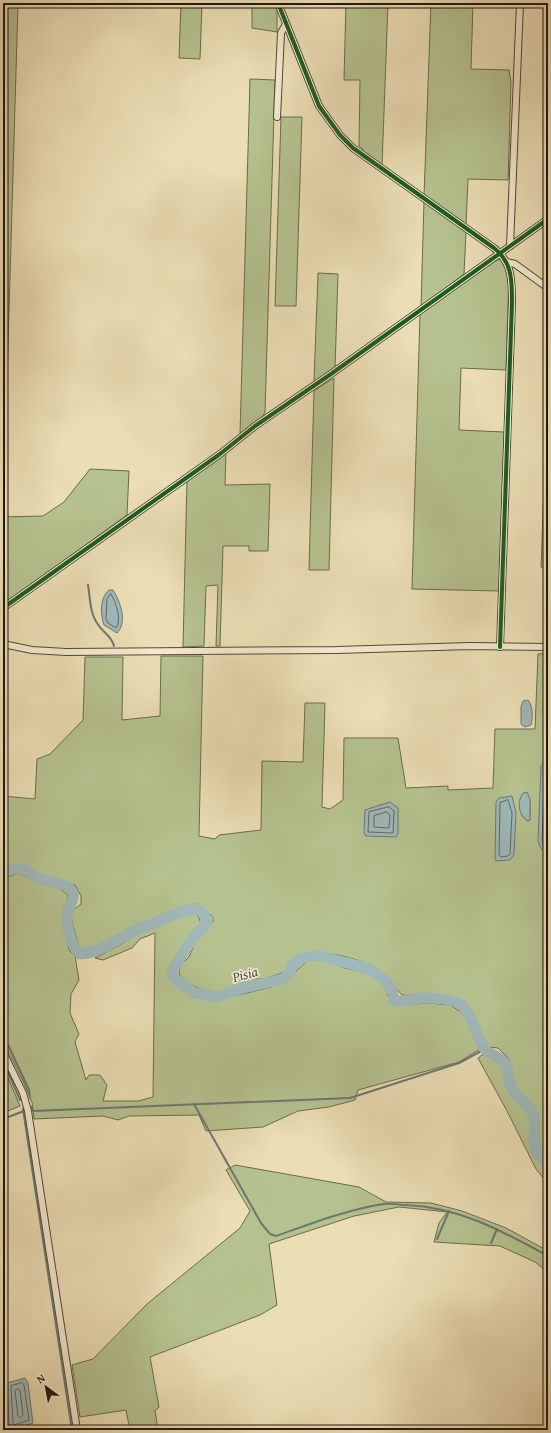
<svg xmlns="http://www.w3.org/2000/svg" width="551" height="1433" font-family="'Gentium Book Plus',serif">
<style>
.green{fill:#b5c28f;stroke:#6a6c4e;fill-rule:evenodd}
.water{fill:#9fb8b9;stroke:#6c7874}
.lines{fill:none;stroke-linecap:round;stroke-linejoin:round}
.shore{stroke:#5f6863;stroke-width:1}
.stream{stroke:#6c7874;stroke-width:2}
.river{stroke:#9fb8b9;stroke-width:11}
.minor-casing{stroke:#524837;stroke-width:8}
.minor{stroke:#f2e9ce;stroke-width:6}
.cycleway-casing{stroke:#f2e9ce;stroke-width:6}
.cycleway{stroke:#1b5e20;stroke-width:4}
.labels{text-anchor:middle;stroke-width:3;stroke-linejoin:round;paint-order:stroke}
.water-label{font-size:14px;font-style:italic;fill:#4c4f49;stroke:#f2e9ce}
</style>
<rect width="100%" height="100%" fill="#ebddb4"/>
<filter id="stains"><feTurbulence type="fractalNoise" baseFrequency=".005" numOctaves="4"/><feColorMatrix values="0 0 0 0 .2 0 0 0 0 .09 0 0 0 0 .02 0 0 0 .5 -.17"/></filter>
<radialGradient id="worn" r=".72"><stop offset=".6" stop-color="#630" stop-opacity="0"/><stop offset="1" stop-color="#630" stop-opacity=".3"/></radialGradient>
<g class="green">
<polygon points="3,3 18,3 3,517 43,516 64,502 90,469 129,471 127,515 3,605"/>
<polygon points="181,3 202,3 200,59 179,58"/>
<polygon points="252,3 276,3 277,8 277,32 252,28"/>
<polygon points="346,3 388,3 382,166 363,151 362,148 359,146 360,80 344,80"/>
<polygon points="431,3 473,3 471,69 509,70 511,83 508,180 468,179 466,226 424,196"/>
<polygon points="250,79 275,80 265,412 261,420 240,434"/>
<polygon points="281,117 302,117 296,306 275,306"/>
<polygon points="424,201 466,231 464,274 421,307"/>
<polygon points="501,259 506,265 509,276 506,370 461,368 459,430 504,432 499,591 412,589 420,314 490,263"/>
<polygon points="318,273 338,274 335,368 314,382"/>
<polygon points="334,378 329,570 309,570 314,391"/>
<polygon points="546,434 548,434 548,569 541,567"/>
<polygon points="226,451 225,485 270,484 268,551 249,551 249,546 223,546 220,646 216,646 218,585 206,586 204,646 183,647 187,480"/>
<path d="M548,653V1158L542,1153L539,1146L537,1115L528,1100L513,1086L509,1059L498,1048L488,1047C471,1012 468,993 423,994C416,995 410,996 402,995C394,987 386,974 376,968C361,959 313,946 297,956C292,959 290,966 288,971L264,979H257C233,991 217,999 192,985C187,982 181,979 179,973L180,966L189,957L195,943L213,921V918C211,915 198,904 195,904C192,904 189,907 186,908C163,915 139,924 117,935C106,941 97,948 84,951L80,948C78,941 69,920 72,913C73,910 78,906 81,904V896L75,885L40,876L23,866H12L3,870V796L35,799L37,759L50,754L83,720L85,657H123L122,720L160,716L161,656H203L199,836L215,839L219,835L261,830L262,761L303,762L305,703H325L322,807L330,809L343,800L344,738H398L406,788L448,786V790L493,788L495,729H535L538,654ZM521,798L530,799V820L528,821L522,816Z"/>
<path d="M18,873L45,885L56,886L68,895L64,917L69,950L75,956L79,980L71,994L70,1013L79,1034L75,1042L86,1080L89,1075H100L107,1085L103,1101H138L153,1097L155,933L140,939L132,948L103,960L95,958L120,945L139,933L190,913L197,914L201,923C193,942 171,955 169,977L175,985L187,992L205,999H222L271,987L289,980L297,970L307,961L314,959L328,961L345,968L370,973L390,989L387,994L391,1002L398,1005L429,1003L450,1005L464,1014L482,1048L459,1062L358,1090L355,1100L329,1107L298,1111L263,1127L206,1131L199,1115L129,1116L118,1120L103,1116L34,1119L32,1102L23,1081L3,1041V879Z"/>
<path d="M485,1053L501,1061L504,1067L507,1084L514,1097L532,1118L533,1131L529,1139C532,1151 537,1160 548,1166V1184L536,1169L507,1111L478,1058Z"/>
<polygon points="3,1066 20,1106 3,1113"/>
<polygon points="235,1165 359,1187 386,1202 431,1203 462,1211 506,1228 548,1251 548,1272 535,1262 500,1246 434,1242 439,1223 447,1212 399,1207 354,1216 269,1244 277,1305 260,1315 150,1357 159,1407 155,1411 158,1430 130,1430 126,1410 80,1417 72,1365 93,1359 147,1304 240,1228 250,1211 226,1170"/>
</g>
<g class="water">
<path d="M109,590H113C120,601 128,622 117,633L104,625C100,614 100,597 109,590Z"/>
<path d="M528,700C533,706 533,717 531,725L525,727L521,724V707L523,701Z"/>
<polygon points="548,757 548,849 542,850 538,841 541,766"/>
<path d="M527,792L530,799V820L528,821C518,815 517,802 523,793Z"/>
<polygon points="512,796 516,813 514,854 510,860 496,861 495,857 496,802 499,798"/>
<polygon points="390,802 398,808 398,834 396,837 366,836 364,833 365,810"/>
<polygon points="25,1378 28,1383 33,1423 13,1429 9,1424 7,1383"/>
</g>
<g class="lines">
<g class="shore">
<path d="M111,594C116,603 122,619 116,628L108,623L106,619L107,599Z"/>
<polyline points="548,763 545,768 542,840 543,845 548,845"/>
<polygon points="508,800 512,813 510,854 508,856 501,857 499,855 500,803"/>
<polygon points="389,807 394,811 393,833 368,832 369,812"/>
<polygon points="387,812 390,815 389,828 374,827 374,816"/>
<polygon points="22,1383 24,1385 29,1420 14,1425 13,1423 11,1386"/>
<polygon points="17,1389 20,1390 23,1415 20,1418 18,1416 15,1391"/>
</g>
<g class="stream">
<path d="M88,585C90,597 90,613 97,623C102,632 112,636 114,646"/>
<polyline points="3,1034 29,1090 30,1098"/>
<polyline points="3,1061 20,1100"/>
<path d="M194,1104L261,1223L270,1234L276,1236C310,1224 349,1209 384,1204C391,1203 399,1205 406,1205C459,1207 502,1231 548,1256"/>
<polyline points="32,1107 33,1111 350,1098 459,1063 485,1049"/>
<polyline points="23,1109 72,1430"/>
<polyline points="3,1119 24,1111"/>
<polyline points="437,1239 449,1211"/>
<polyline points="491,1243 497,1229"/>
</g>
<path class="river" d="M3,873C8,871 15,867 21,869C27,870 33,876 40,879C49,882 68,882 73,893C75,900 68,907 67,914C65,924 72,947 80,954C101,953 117,939 136,930C140,927 146,927 150,925C166,918 180,910 197,909L203,913L207,922L191,941L174,968L172,973L174,978L182,984L195,993L217,997L243,988L283,979L289,974L293,965L299,959L316,955L367,968L385,980L392,990L394,1000C403,1003 412,999 421,998C432,998 448,998 458,1003C471,1009 476,1037 485,1049C491,1056 500,1056 505,1063C510,1071 507,1083 514,1092C520,1100 533,1107 534,1118C537,1136 527,1151 548,1163"/>
<g class="minor-casing">
<g id="minor">
<path d="M278,3L319,106L340,135L353,148L494,248C512,262 512,280 512,302L500,647"/>
<polyline points="277,117 281,33 286,24"/>
<polyline points="510,246 520,3"/>
<polyline points="507,262 515,264 548,288"/>
<polyline points="3,608 220,454 255,426 331,374 548,219"/>
<polyline points="3,644 32,650 66,652 337,650 470,646 548,647"/>
<polyline points="3,1052 23,1093 28,1111 77,1430"/>
</g>
</g>
<use href="#minor" class="minor"/>
<g class="cycleway-casing">
<g id="cycleway">
<path d="M278,3L319,106L340,135L353,148L494,248C512,262 512,280 512,302L500,647"/>
<polyline points="3,608 220,454 255,426 331,374 548,219"/>
</g>
</g>
<use href="#cycleway" class="cycleway"/>
</g>
<g class="labels">
<g class="water-label">
<text transform="translate(245 974) rotate(-15)" y="5">Pisia</text>
</g>
</g>
<rect width="551" height="1433" fill="none" stroke="#ebddb4" stroke-width="16"/>
<rect x="4" y="4" width="543" height="1425" fill="none" stroke="#1f170d" stroke-width="2"/>
<rect x="8" y="8" width="535" height="1417" fill="none" stroke="#1f170d"/>
<g transform="translate(46 1387) rotate(328)" stroke="#f2e9ce" stroke-width="3" paint-order="stroke">
<path d="M0-3L7 15L0 10L-7 15Z" fill="#1f170d"/>
<text y="-6" font-size="11" font-weight="bold" text-anchor="middle" fill="#1f170d">N</text>
</g>
<rect width="100%" height="100%" filter="url(#stains)"/>
<rect width="100%" height="100%" fill="url(#worn)"/>
</svg>
